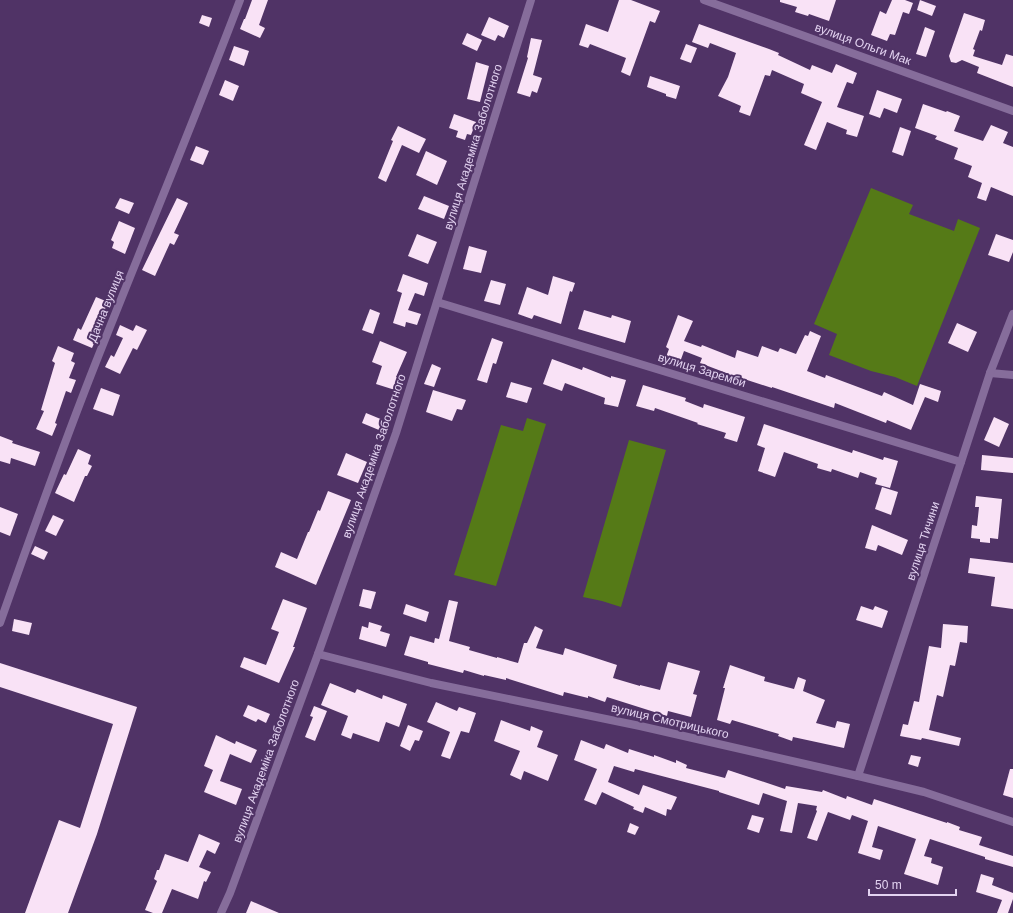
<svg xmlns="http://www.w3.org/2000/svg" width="1013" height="913" font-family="Arial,sans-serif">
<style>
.green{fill:#557a17}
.building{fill:#f9e2f6}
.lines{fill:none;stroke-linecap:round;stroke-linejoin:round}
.street{stroke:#866d9b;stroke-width:8}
.labels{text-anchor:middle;stroke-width:4;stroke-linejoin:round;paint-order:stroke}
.street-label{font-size:12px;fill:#e3d3f1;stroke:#503366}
</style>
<rect width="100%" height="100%" fill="#503366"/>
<g class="green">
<polygon points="871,188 913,205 909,214 954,231 958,219 980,228 917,386 895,377 871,371 829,355 837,334 814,324"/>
<polygon points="527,418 546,424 496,586 454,575 501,425 523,431"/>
<polygon points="629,440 666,450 621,607 602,601 583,597"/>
</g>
<g class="building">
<polygon points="252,0 268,0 259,25 265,28 260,38 240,29 244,19 245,19"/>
<polygon points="619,0 631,0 660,11 655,23 650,21 630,76 621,72 626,58 590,44 588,48 579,45 586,24 608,32"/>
<polygon points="780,0 836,0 829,21 809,14 808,16 795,12 797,7 780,2"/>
<polygon points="892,0 905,0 913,3 909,14 903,12 895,35 890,34 887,41 871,35 880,11 886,14"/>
<polygon points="920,0 936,6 932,16 917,10"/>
<polygon points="964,13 985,20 982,31 980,30 973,49 975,50 973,56 1002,65 1006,54 1013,56 1013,87 977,73 979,67 962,60 956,63 951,62 949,56"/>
<polygon points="202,15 212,18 209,27 199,23"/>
<polygon points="489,17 509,26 504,38 498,35 495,41 481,35"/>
<polygon points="699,24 769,49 779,53 778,55 810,70 812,65 832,73 836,64 857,73 853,84 847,82 837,107 864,116 857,137 846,134 847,130 827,122 816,150 804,145 822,102 801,93 804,84 772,70 770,76 765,75 750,116 739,112 741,106 718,96 728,77 736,53 710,43 708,48 692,42"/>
<polygon points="925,27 935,31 926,57 916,54"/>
<polygon points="467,33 482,40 477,51 462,44"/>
<polygon points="531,38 542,40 533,75 542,78 537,93 532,91 530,97 517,93 528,58 527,57"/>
<polygon points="686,44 697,48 691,63 680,59"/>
<polygon points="234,46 249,51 244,66 229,60"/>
<polygon points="476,62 489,66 480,102 467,99"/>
<polygon points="650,76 680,86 676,99 666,96 666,94 647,87"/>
<polygon points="225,80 239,86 233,101 219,95"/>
<polygon points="877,90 902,99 897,113 884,108 880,118 869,114"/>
<polygon points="923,104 946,112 947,111 960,116 954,131 983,141 991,125 1008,132 1003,143 1013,147 1013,196 991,187 986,201 977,198 982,183 968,177 972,166 954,159 958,148 935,139 937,136 915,128"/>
<polygon points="454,114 476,122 471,135 467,134 465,140 456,137 458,131 449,128"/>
<polygon points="398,126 426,139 419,153 402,145 386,182 378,178 393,141 391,140"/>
<polygon points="900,127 911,131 903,156 892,152"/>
<polygon points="196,146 209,151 203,165 190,160"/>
<polygon points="426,151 447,161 437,185 416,175"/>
<polygon points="424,196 449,206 444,219 418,209"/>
<polygon points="120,198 134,203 129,214 115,208"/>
<polygon points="177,198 188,203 174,233 179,235 174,245 170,243 155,276 142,270"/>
<polygon points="119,221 135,228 125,254 112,248 114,242 111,240"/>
<polygon points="417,234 437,242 428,264 408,256"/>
<polygon points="996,234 1013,240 1013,252 1009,262 988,255"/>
<polygon points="469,246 487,251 481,273 463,269"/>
<polygon points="403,274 428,283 424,296 415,293 408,310 421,314 417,325 406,322 405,327 393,323 402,293 397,291"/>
<polygon points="553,276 575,283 572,292 570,291 561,324 534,315 532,319 518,314 527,287 548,295"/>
<polygon points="491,280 506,284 500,305 484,301"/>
<polygon points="96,297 108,302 94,335 97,337 92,348 73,340 78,328 81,330"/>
<polygon points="370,309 380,313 373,334 362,330"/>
<polygon points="584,310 611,318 612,315 631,321 625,343 578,329"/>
<polygon points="678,315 693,321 684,341 701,347 702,345 735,358 737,350 758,357 762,346 778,352 780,348 796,354 805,335 808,336 810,331 821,336 807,371 825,378 826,375 882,396 884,392 913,405 920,384 941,391 938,402 925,397 911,430 887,420 886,423 835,403 834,408 772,387 772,388 741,378 740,379 729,375 729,374 700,363 702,358 684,351 680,362 666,357 669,349 666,347"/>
<polygon points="957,323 977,332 968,352 948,343"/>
<polygon points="120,325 133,331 136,325 147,330 137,350 133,348 120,374 105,367 111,355 114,357 123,338 116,335"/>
<polygon points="492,338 503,342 496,364 493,363 487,383 477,380"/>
<polygon points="380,341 407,352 396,377 399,378 395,390 376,384 382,366 372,362"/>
<polygon points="58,346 74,353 71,361 75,363 69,378 76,380 71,393 66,391 55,423 57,424 52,436 36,429 44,411 41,410 55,363 52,361"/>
<polygon points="552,359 582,370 583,367 611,378 611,376 626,380 618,407 604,404 605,398 565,383 562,391 543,384"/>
<polygon points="432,364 441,368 434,387 424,384"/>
<polygon points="511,382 532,388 527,403 506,397"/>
<polygon points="643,385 686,398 685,401 703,408 704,404 745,417 737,442 724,438 726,433 697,424 698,423 655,408 654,411 636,406"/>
<polygon points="101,388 120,395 113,416 93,409"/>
<polygon points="433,390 466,400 462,410 457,409 452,421 426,412"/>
<polygon points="366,413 383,420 379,430 362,423"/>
<polygon points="994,417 1009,424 999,447 984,440"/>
<polygon points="764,424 852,453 853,450 883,460 884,457 898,461 890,488 875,484 877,478 860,472 858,478 832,469 831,472 817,468 818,464 784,452 775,477 758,471 765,448 757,445"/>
<polygon points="0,436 13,441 12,443 40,452 35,466 11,458 10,464 0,461"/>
<polygon points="78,449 91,455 88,464 92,466 87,476 85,476 74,502 55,493 64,474 66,475"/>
<polygon points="346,453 367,462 358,483 337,475"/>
<polygon points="982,455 1013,458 1013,473 981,470"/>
<polygon points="882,487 898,492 891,515 875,509"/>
<polygon points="328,491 351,500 316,585 275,567 281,552 297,559 308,532 309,532 318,510 320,511"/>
<polygon points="976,496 1002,499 998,539 990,538 990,543 980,542 980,539 971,538 972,525 977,526 979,507 975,507"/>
<polygon points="0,507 18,514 10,536 0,532"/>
<polygon points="53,515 64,520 56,536 45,531"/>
<polygon points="872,525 908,540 902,555 878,545 876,551 865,548"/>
<polygon points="35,546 48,552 44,560 31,554"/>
<polygon points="970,558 1013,563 1013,609 991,606 995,577 968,573"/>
<polygon points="363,589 376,592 371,609 359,606"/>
<polygon points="283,599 307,608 293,647 295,647 279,683 240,667 244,657 266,665 279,632 271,629"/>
<polygon points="449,600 458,602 449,641 470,647 469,650 497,658 497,657 518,663 524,643 527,643 535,626 543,630 536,648 563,655 565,648 617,665 613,678 640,686 640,685 660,690 668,662 700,671 693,694 697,695 691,717 668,711 667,716 607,697 605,702 588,696 588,698 564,692 563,696 506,678 506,680 484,675 484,676 464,670 463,673 428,664 428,662 404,655 410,636 434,643 435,638 439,639"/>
<polygon points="406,604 429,612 426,622 403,614"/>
<polygon points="861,606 873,610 875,606 888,611 882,628 856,620"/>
<polygon points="14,619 32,623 29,635 12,631"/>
<polygon points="369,622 382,626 380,631 390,634 386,647 359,639 362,626 368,628"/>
<polygon points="943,624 968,626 967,643 960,642 955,666 950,665 943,697 937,695 929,730 961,738 959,746 922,738 921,740 900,736 903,724 908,725 914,701 919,702 929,646 941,648"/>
<polygon points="0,663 137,707 97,834 68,913 25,913 59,820 80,828 113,724 0,687"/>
<polygon points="730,665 765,677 764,681 794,689 798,677 806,680 803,691 825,700 816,723 835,728 837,721 850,724 844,748 793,737 792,741 778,736 779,734 732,720 730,724 717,720 725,688 723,688"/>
<polygon points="330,683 355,693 357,689 382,699 383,695 407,704 399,727 386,722 379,742 353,733 351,739 341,735 348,716 321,705"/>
<polygon points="436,702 457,711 459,707 476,713 469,733 461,731 450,759 441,756 450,732 427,722"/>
<polygon points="248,705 270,714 266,723 258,719 256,722 243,716"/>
<polygon points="314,706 327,711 315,741 305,737 313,717 310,716"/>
<polygon points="501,720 530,731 531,726 543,731 537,747 558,755 548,781 524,771 521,780 510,775 520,751 494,741"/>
<polygon points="408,725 423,731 419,741 415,740 410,751 400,746"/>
<polygon points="216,735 235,744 236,741 257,750 251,763 230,754 220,781 242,789 236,805 204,792 213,770 204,766"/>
<polygon points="581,740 604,749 606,744 628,753 629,749 654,757 654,755 676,763 676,760 687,765 686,768 725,778 728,770 785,789 786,786 822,792 823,790 846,799 847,796 872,805 874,799 947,823 947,822 960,827 959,830 982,837 979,845 1013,856 1013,867 985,859 985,857 930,839 924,856 932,858 931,863 943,867 938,885 904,874 916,839 878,826 872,847 883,850 880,860 858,853 868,821 852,815 850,820 828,812 817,841 807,838 817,811 816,810 817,806 798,803 792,833 780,831 787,801 763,793 759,805 719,792 719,791 635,769 634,772 614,766 608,782 639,795 643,785 677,797 671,810 667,809 666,816 645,807 643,813 633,809 634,807 602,792 596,805 584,800 597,769 574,760"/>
<polygon points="911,755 921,757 918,767 908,764"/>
<polygon points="1010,769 1013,769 1013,798 1003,795"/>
<polygon points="752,815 764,818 759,833 747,829"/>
<polygon points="630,823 639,827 635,835 627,832"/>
<polygon points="199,834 220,843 215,854 207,850 199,867 211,872 206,882 204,881 198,899 172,889 162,913 153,913 145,910 157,881 154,879 157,870 159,870 165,854 188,862"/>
<polygon points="981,874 994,878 992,885 1013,893 1013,899 1008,913 997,913 1002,900 976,892"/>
<polygon points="251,901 279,913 246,913"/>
</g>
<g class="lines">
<g class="street">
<polyline points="704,0 1013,111"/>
<polyline points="437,302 961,462"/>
<polyline points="990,373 1013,375"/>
<path d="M0,623C31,535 62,448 96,362C144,241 194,121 240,0"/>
<polyline points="318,654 431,683 640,726 858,776 924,792 1013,822"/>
<polyline points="858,776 961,462 990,373 1013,314"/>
<polyline points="221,913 230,893 318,654 396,433 531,0"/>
</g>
</g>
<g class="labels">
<g class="street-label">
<text transform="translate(863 44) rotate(20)" y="4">вулиця Ольги Мак</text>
<text transform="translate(473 147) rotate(-73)" y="4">вулиця Академіка Заболотного</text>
<text transform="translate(106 306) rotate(-68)" y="4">Дачна вулиця</text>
<text transform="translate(702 370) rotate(17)" y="4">вулиця Заремби</text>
<text transform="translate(374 456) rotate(-71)" y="4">вулиця Академіка Заболотного</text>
<text transform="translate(923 541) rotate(-72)" y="4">вулиця Тичини</text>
<text transform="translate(670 721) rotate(13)" y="4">вулиця Смотрицького</text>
<text transform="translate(266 761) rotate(-70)" y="4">вулиця Академіка Заболотного</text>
</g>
</g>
<path d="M869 889v6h87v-6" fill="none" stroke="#e3d3f1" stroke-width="2"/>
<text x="875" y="889" font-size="12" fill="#e3d3f1" stroke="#503366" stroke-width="3" paint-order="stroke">50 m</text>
</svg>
